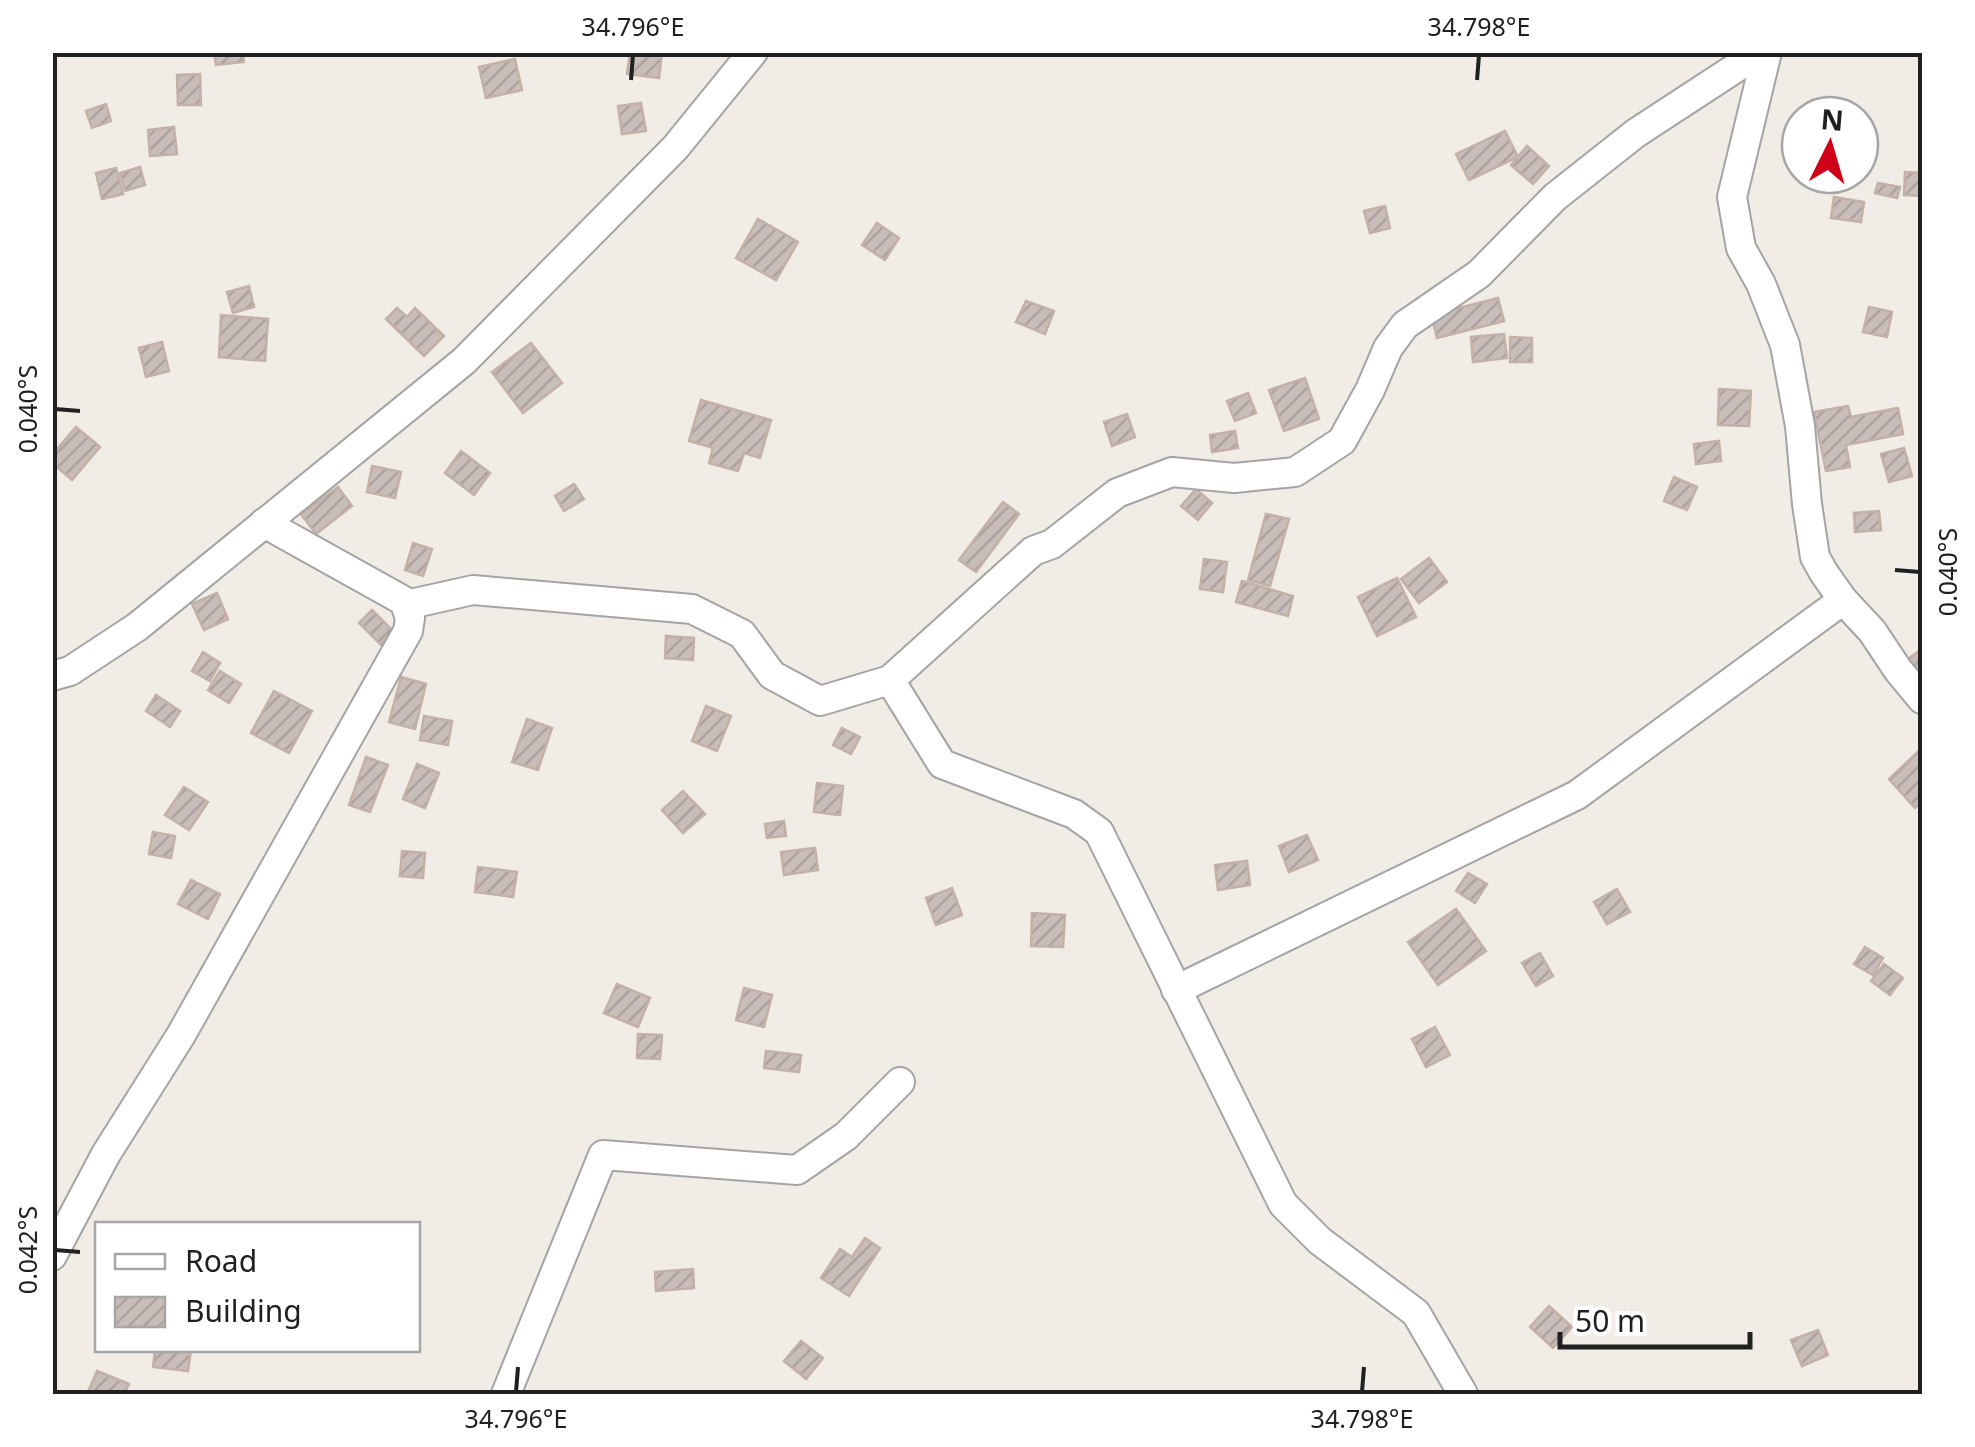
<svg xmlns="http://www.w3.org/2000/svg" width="1975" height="1447" font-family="'Noto Sans',sans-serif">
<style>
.building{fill:url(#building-hatch);stroke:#c3b0a7;stroke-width:2.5}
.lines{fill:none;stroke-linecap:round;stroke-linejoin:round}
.minor-casing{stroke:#a4a4a4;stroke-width:32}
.minor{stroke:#fff;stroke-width:28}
.ticks{fill:none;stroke:#202020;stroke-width:4}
.neatline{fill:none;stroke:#202020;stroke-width:4}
.ticks-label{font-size:25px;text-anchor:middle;fill:#202020}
</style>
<defs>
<pattern id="building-hatch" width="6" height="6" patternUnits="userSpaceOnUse" patternTransform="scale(2.5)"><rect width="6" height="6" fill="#c9bdb9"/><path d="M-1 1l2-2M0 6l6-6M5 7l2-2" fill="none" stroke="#aca29f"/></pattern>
</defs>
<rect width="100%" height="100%" fill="#f1ece6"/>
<g class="building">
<polygon points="214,52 243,52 244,62 216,65"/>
<polygon points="630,52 662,52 659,78 627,74"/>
<polygon points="515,59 522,90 486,98 479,67"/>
<polygon points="200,74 201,105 178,105 177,75"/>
<polygon points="641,103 646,131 622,134 618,106"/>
<polygon points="106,104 111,121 92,128 86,111"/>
<polygon points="174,127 177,154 150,156 148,130"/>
<polygon points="1505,131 1518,157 1469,180 1456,154"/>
<polygon points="1527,146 1549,166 1533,184 1511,165"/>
<polygon points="140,167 145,185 125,191 120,173"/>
<polygon points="116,168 123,194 102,199 96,173"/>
<polygon points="1905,172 1922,173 1922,196 1904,195"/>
<polygon points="1878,183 1900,187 1897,198 1875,193"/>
<polygon points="1834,197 1864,202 1861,222 1831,218"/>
<polygon points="1385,206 1390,228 1370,233 1364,211"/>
<polygon points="758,219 798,242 776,280 736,258"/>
<polygon points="877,223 899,238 885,260 862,245"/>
<polygon points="249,286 254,307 233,313 227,292"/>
<polygon points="1498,298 1504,321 1437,338 1431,315"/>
<polygon points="1026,301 1054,311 1045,334 1016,322"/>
<polygon points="1869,307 1892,312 1887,337 1863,332"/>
<polygon points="397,308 407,317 415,308 444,336 424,356 386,319"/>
<polygon points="221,315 268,319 265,361 219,357"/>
<polygon points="1504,334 1507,358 1473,362 1471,337"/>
<polygon points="1510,337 1532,338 1532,362 1510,362"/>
<polygon points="162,342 169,371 146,377 139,348"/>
<polygon points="531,343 562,383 523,413 492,372"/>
<polygon points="1305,378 1319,419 1284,431 1269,390"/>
<polygon points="1719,389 1751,391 1749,426 1718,425"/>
<polygon points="1248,393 1256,413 1235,421 1227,401"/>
<polygon points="701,400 771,420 760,458 744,453 738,471 709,463 713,448 689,441"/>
<polygon points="1848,406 1851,417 1898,408 1903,434 1846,445 1850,467 1826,471 1814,412"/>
<polygon points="1127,414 1135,437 1112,446 1104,422"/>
<polygon points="76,427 100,447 72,480 52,463 52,455"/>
<polygon points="1235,431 1238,448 1212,452 1210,435"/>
<polygon points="1719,441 1721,461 1696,464 1694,444"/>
<polygon points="1904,448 1912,476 1889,482 1881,454"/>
<polygon points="461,451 490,473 474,495 445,473"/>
<polygon points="372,466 401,472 395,498 367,492"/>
<polygon points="1674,477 1697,487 1687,510 1664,501"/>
<polygon points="574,484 584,499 564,511 555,496"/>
<polygon points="338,487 352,506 316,534 301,514"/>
<polygon points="1196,489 1212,503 1198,520 1181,506"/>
<polygon points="1003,502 1019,514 976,572 959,560"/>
<polygon points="1879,511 1881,530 1855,532 1854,513"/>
<polygon points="1266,514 1289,519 1270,586 1248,580"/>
<polygon points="413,543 432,549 423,576 405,570"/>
<polygon points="1429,558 1447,582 1419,603 1401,579"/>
<polygon points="1204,559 1227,562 1223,592 1200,589"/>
<polygon points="1397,578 1416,617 1377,636 1358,597"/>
<polygon points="1242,581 1293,596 1288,616 1236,602"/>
<polygon points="217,593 228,619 204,630 192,604"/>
<polygon points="372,610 394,632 381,645 359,623"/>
<polygon points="666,636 694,638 693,660 665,658"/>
<polygon points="1922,649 1922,678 1908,659"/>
<polygon points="203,652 220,663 210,681 192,671"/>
<polygon points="220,671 241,684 229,703 208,690"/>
<polygon points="401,677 426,684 415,729 389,722"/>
<polygon points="274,691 312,711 289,753 251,733"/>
<polygon points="156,695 180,711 170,727 146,711"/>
<polygon points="706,706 731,716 717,751 692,741"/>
<polygon points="424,716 452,721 448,745 420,740"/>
<polygon points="527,719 552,728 538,770 512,762"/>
<polygon points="842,728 860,737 851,754 833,745"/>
<polygon points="1922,748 1922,801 1915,808 1889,779"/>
<polygon points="366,757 388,765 370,812 349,805"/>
<polygon points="417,764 439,773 425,808 403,799"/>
<polygon points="817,783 843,786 840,815 814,812"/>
<polygon points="184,787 208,802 189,830 165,815"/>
<polygon points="683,791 705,814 683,833 662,810"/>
<polygon points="784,821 786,836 767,838 765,824"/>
<polygon points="153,832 175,836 171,858 149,854"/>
<polygon points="1307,835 1318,860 1289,872 1279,846"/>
<polygon points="815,848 818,870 784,875 781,852"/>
<polygon points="402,851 425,853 423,878 400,876"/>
<polygon points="1247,861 1250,885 1218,890 1215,865"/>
<polygon points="478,867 517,872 513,897 475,892"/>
<polygon points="1468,873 1487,884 1475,903 1456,891"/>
<polygon points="191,880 220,894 208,919 178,904"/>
<polygon points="952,888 962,915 936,925 926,898"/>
<polygon points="1617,889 1630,912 1607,924 1594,902"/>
<polygon points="1456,909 1486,951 1438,985 1408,942"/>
<polygon points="1032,913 1065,915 1063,947 1031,946"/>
<polygon points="1865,947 1883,958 1873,975 1854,964"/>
<polygon points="1540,953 1553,976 1536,986 1522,963"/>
<polygon points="1884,964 1903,978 1890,995 1871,981"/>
<polygon points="617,984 650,998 638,1027 604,1013"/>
<polygon points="744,988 772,995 764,1027 736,1020"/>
<polygon points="1435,1027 1450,1055 1426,1067 1412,1039"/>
<polygon points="638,1034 662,1035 660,1059 637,1058"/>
<polygon points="766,1051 801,1055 799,1072 764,1068"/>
<polygon points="865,1238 880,1248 849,1296 821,1278 840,1249 852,1257"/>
<polygon points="693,1269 694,1288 656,1291 655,1272"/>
<polygon points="1549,1306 1572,1327 1553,1348 1530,1327"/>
<polygon points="1818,1330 1828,1355 1802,1366 1791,1340"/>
<polygon points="801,1341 823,1358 806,1379 784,1361"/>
<polygon points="155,1350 191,1350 188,1371 153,1367"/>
<polygon points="97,1371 129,1384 124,1394 87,1394"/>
</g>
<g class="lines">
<g class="minor-casing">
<g id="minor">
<polyline points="1767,52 1732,197 1741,248 1761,284 1785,345 1800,426 1807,504 1815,557 1824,573 1843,600 1872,631 1898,670 1922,699"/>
<polyline points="406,605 473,590 692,609 742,634 772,675 820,701 890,680 1033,551 1052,544 1117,493 1172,472 1234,478 1295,472 1342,441 1370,390 1388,348 1405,325 1479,274 1555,197 1636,133 1760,52"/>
<polyline points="52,676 70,671 137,627 464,361 675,148 753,52"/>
<polyline points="890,680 942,764 1074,814 1099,832 1283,1204 1320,1241 1416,1313 1463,1394"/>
<polyline points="1176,990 1577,795 1843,600"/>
<polyline points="52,1256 106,1154 181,1035 408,631 410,618 404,601 264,523"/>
<polyline points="506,1394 603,1155 797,1170 846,1136 900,1082"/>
</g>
</g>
<use href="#minor" class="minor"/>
</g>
<path class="ticks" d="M631,80L633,55M1477,80L1479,55M55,409L80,411M1895,570L1920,572M55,1250L80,1252M516,1392L518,1367M1362,1392L1364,1367"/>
<rect width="1975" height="1447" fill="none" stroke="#ffffff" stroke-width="110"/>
<rect x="95" y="1222" width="325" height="130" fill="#ffffff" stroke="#a6a6a6" stroke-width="2.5"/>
<rect x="115" y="1254" width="50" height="15" fill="#ffffff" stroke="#a6a6a6" stroke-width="2.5"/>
<text x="185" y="1272" font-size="30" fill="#202020">Road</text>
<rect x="115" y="1297" width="50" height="30" fill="url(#building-hatch)" stroke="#a6a6a6" stroke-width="2.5"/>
<text x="185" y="1322" font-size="30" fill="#202020">Building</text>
<g transform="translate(1830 145) rotate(5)"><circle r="48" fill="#ffffff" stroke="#a6a6a6" stroke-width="2.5"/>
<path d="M0-8L18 38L0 25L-18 38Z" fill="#d0001b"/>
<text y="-15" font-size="28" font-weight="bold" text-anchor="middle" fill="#202020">N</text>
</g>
<path d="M1560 1332v15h190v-15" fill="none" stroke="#202020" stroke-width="5"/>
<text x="1575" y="1332" font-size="30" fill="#202020" stroke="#ffffff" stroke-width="8" paint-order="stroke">50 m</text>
<rect x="55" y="55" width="1865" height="1337" class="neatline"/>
<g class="ticks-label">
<text x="633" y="36">34.796°E</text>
<text x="1479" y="36">34.798°E</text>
<text transform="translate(28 409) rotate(-90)" y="9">0.040°S</text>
<text transform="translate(1948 572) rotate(-90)" y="9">0.040°S</text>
<text transform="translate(28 1250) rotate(-90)" y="9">0.042°S</text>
<text x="516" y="1428">34.796°E</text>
<text x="1362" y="1428">34.798°E</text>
</g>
</svg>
